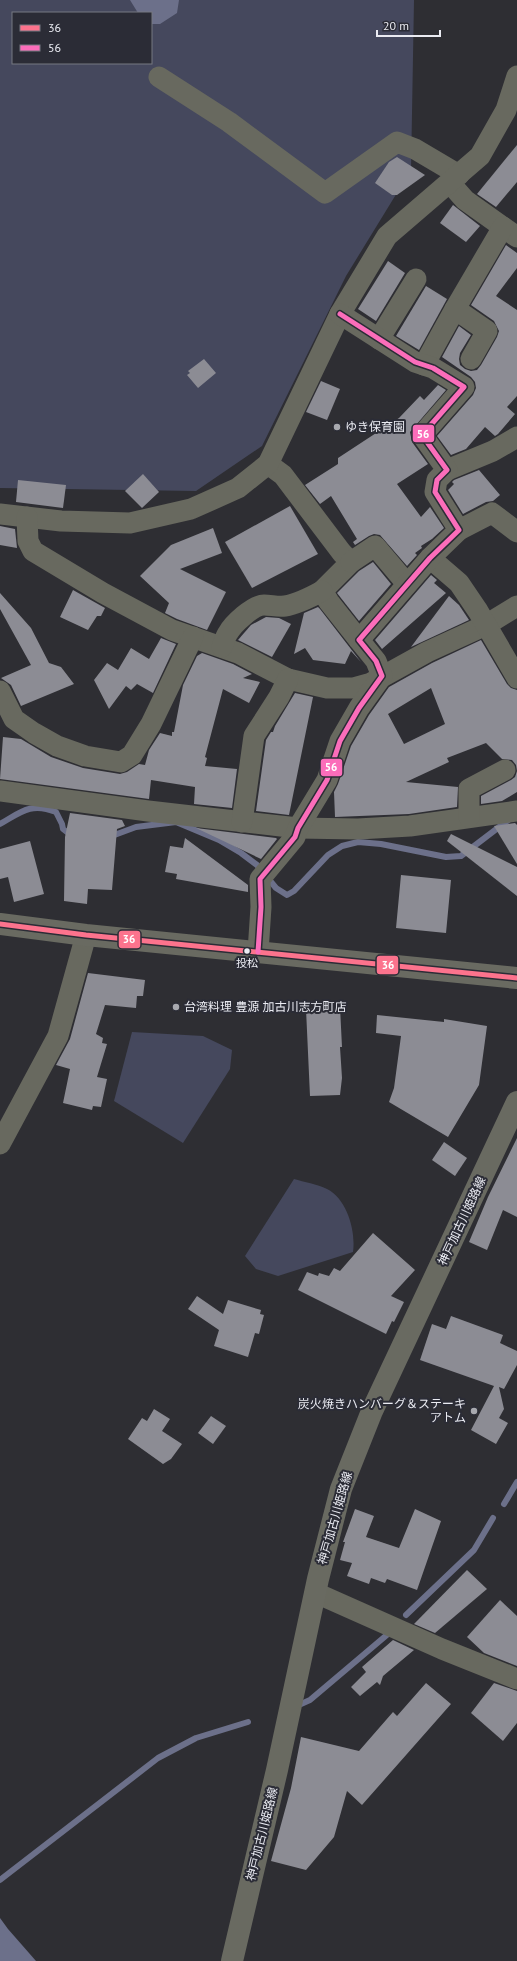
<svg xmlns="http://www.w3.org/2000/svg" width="517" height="1961" font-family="'PT Sans','Noto Sans JP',sans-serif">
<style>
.green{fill:#45485d;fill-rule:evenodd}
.water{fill:#6c708a}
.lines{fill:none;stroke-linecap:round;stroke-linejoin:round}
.stream{stroke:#6c708a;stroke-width:6}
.building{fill:#8c8c94;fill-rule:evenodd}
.minor{stroke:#68695f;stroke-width:21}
.major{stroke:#696a61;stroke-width:22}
.bus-1-casing{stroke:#2b2c36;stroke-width:8}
.bus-2-casing{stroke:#2b2c36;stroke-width:8}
.bus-1{stroke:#fc738d;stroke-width:5}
.bus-2{stroke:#fb6dba;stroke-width:5}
.poi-dot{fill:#a8a9af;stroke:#2b2c36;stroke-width:1.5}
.bus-dot{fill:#eaebf2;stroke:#2b2c36;stroke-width:1.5}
.labels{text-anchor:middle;stroke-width:4;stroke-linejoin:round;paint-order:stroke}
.bus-label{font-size:11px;fill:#eaebf2;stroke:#2b2c36}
.poi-label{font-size:12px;fill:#eaebf2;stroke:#2b2c36;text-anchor:start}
.street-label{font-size:12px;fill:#eaebf2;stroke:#2b2c36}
.line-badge{stroke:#2b2c36;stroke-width:1.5}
.badge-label{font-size:11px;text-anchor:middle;font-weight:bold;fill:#fff}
</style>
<rect width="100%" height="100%" fill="#2e2e33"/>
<g class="green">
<path d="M0,0H414L411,170L346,276L262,446L196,491L0,488ZM13,13H151V63H13Z"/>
<polygon points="132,1032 203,1036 232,1050 230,1069 183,1143 114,1101"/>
<path d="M294,1179C304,1182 317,1184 327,1189C347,1199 356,1231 353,1252L278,1276L256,1269L245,1256Z"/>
</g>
<g class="water">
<polygon points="130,0 179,0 177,13 160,24 151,24 151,13 138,13"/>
<polygon points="0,1918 8,1929 36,1961 0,1961"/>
</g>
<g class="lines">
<g class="stream">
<path d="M0,824C21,812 31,802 56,812L62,824L63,829L72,836"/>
<polyline points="109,837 136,827 176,822 219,840 241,853 257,865 276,888 287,895 294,891 328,855 342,846 358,842 381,844 446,857 461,856 511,818"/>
<polyline points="504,1504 517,1482"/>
<polyline points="406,1615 474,1550 493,1518"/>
<polyline points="301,1704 310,1700 388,1634"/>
<polyline points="0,1880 158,1758 196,1738 248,1722"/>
</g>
</g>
<g class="building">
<polygon points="517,145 517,182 496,207 477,194"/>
<polygon points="397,157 425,175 397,195 392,195 375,183 389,162"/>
<polygon points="453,205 480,226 466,242 440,223"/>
<polygon points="506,245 517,253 517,268 496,296 517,310 517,396 507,407 515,414 498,434 495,436 485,427 466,449 451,455 437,436 473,395 476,388 475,382 471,377 442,357 459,326 471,335 460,353 459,359 460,365 465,369 471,371 477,370 481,365 497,337 499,331 494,321 471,305"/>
<polygon points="388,261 405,273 376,321 358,309"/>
<polygon points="426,286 447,299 419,350 396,336"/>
<polygon points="204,359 216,373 198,388 187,375 190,373 188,371"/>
<polygon points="321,381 340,389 327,420 306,412"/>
<polygon points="438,385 446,390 410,432 412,442 428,464 397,484 421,517 430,507 444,528 432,539 421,546 422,548 415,553 417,555 407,566 380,535 374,534 369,536 355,545 353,542 357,539 331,496 320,504 305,485 338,464 338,458 399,418 420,396 424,400"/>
<polygon points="479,470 500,495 493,501 486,502 463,514 448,490 454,484 452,482 454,480"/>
<polygon points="143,474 159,492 142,508 125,491"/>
<polygon points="18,480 66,485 63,508 16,502"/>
<polygon points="290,506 318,554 252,588 225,542"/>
<polygon points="0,526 15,529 17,548 0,545"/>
<polygon points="213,528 222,553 180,569 226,592 207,630 177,619 165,613 169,603 140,576 171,545"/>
<polygon points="373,562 391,584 359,621 337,593 359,571"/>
<polygon points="431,575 437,580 434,583 446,593 382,649 375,640"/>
<polygon points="73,590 105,608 101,616 97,616 88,630 60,617"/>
<polygon points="0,593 31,628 49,663 61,667 74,684 21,706 11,685 1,678 31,665 0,609"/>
<polygon points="449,596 459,605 469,620 411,647"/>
<polygon points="318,607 320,609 361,662 351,651 345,664 313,660 305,648 294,654 304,613"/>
<polygon points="266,617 279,618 291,624 272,657 238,640 251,625"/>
<polygon points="161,638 176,644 153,693 137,684 131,690 126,686 109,709 94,680 107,663 118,670 131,648 149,659"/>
<path d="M481,640L507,684L511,688L517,690V792L502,801L481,804V796L511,780L515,777L517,771L516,765L512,760L502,759L486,743L447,758L449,762L406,782L458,787L457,807L409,814L335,817L334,792L338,784L351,746L369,715L389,687L432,663ZM431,688L445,724L404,744L388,714Z"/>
<polygon points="202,653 233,664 252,674 243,678 260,682 249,703 223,689 205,757 207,758 205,766 237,769 232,808 194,804 195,787 151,780 149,799 0,779 3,737 21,739 51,757 83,768 120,774 127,772 139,764 145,765 149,750 160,733 172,736 172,732 174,732 183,685 197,656"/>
<polygon points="295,693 313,697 289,815 256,811 266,740 271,732 273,732 275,726"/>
<polygon points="70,813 122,820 125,826 117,829 112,890 88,889 87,904 64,901 65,837"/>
<polygon points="515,823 517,825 517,864 494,826"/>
<polygon points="196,828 276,838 277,839 261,859"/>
<polygon points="451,834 517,867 517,896 447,841"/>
<polygon points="185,838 248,885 248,892 176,879 177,874 165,872 170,846 183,848"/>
<polygon points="30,841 44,894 14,902 8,877 0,879 0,849"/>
<polygon points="401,875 451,880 446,933 396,928"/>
<polygon points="88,973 145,980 143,996 137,996 136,1008 105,1005 96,1034 103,1038 102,1043 107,1044 97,1077 107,1079 101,1107 93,1106 92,1110 63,1103 70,1069 56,1065 70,1039"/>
<polygon points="340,1007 342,1047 340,1047 342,1078 340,1095 310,1096 306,1009"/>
<polygon points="377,1015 444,1022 444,1019 487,1026 479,1085 448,1137 389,1102 394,1088 401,1036 376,1033"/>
<polygon points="517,1138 517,1217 503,1210 487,1250 469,1242 488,1197"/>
<polygon points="444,1142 467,1158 455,1176 432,1160"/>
<polygon points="373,1233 415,1270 391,1296 404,1302 394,1322 392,1321 386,1334 298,1290 307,1272 318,1276 319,1273 329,1276 334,1268 340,1271"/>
<polygon points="197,1296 223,1314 228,1300 261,1310 260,1314 264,1315 259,1334 255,1333 248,1357 214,1346 219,1330 188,1309"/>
<polygon points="451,1316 503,1335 500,1343 517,1351 517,1365 504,1389 499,1387 504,1409 499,1418 508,1423 496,1444 471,1430 494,1386 420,1360 432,1324 446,1329"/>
<polygon points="154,1409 170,1419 162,1431 182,1444 171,1459 163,1464 128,1439 142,1418 147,1421"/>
<polygon points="211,1416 226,1426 213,1444 198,1433"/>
<polygon points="355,1509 374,1516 366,1537 399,1548 415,1509 441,1521 417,1590 387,1579 385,1583 371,1578 369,1584 347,1576 352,1563 340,1560 345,1542 343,1542"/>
<polygon points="467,1570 487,1589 435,1633 414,1624"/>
<polygon points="500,1600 517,1616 517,1666 484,1653 467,1637"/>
<polygon points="393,1640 414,1650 383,1676 380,1685 377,1682 360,1696 351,1687 366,1672 362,1667"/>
<polygon points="426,1683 451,1704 362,1805 347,1791 334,1837 306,1870 271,1861 291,1788 301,1737 359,1751 393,1712 397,1716"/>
<polygon points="494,1683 517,1691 517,1723 503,1741 471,1713"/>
</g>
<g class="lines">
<g class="minor">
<polyline points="159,77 229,122 325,193 397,142 415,149 459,175"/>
<polyline points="450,183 465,200 517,237"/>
<polyline points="455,309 503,227"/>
<polyline points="379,339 416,279"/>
<polyline points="424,365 455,309 487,331 471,359"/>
<polyline points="268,464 283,475 342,553 351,562 322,591 329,602 359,640"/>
<polyline points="447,470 493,451 517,437"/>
<polyline points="0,514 61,521 130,523 191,509 238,488 268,464 340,314 387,236 480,156 506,110 517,76"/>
<polyline points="27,517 28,541 33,551 103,593 172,630 238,653 288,679 327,688 353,688 371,683 427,652 486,625 517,606"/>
<polyline points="459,530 492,513 517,532"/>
<polyline points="430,558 459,583 478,611 517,678"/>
<polyline points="351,562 375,546 407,584"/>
<path d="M222,647C224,643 225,637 228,633C233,624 253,605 264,605C271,605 278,607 285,606C298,604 311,597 322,591"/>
<polyline points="0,691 14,719 34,733 57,746 85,756 121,762 132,755 151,724 193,637"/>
<polyline points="0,791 148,811 298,828 358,829 410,826 517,811"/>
<polyline points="469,817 469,789 505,770"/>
<polyline points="242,822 254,736 279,697 288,679"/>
<polyline points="258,952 261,907 260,879 295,837 298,828 327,780 340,741 359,708 382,676 376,661 359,640 430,558 459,530 435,492 437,480 447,470 422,435 464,387 433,368 415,362 340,314"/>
<polyline points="0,1144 58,1036 86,935"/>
<polyline points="316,1593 442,1649 517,1679"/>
</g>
<g class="major">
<polyline points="0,924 86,935 517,978"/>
<polyline points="232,1961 277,1770 318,1579 341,1489 372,1411 517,1102"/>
</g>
<g class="bus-1-casing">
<polyline id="bus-1" points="0,924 86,935 517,978"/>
</g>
<g class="bus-2-casing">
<polyline id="bus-2" points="258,952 261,907 260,879 295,837 298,828 327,780 340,741 359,708 382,676 376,661 359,640 430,558 459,530 435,492 437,480 447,470 422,435 464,387 433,368 415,362 340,314"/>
</g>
<use href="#bus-1" class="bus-1"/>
<use href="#bus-2" class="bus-2"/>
</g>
<g class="poi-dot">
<circle cx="337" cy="427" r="4"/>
<circle cx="176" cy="1007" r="4"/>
<circle cx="474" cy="1411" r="4"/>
</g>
<circle class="bus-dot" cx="247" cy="951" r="3.5"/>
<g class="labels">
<g class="bus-label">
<text x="247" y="967">投松</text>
</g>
<g class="poi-label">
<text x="345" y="431">ゆき保育園</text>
<text x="184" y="1011">台湾料理 豊源 加古川志方町店</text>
<text x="466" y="1408" text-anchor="end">炭火焼きハンバーグ＆ステーキ<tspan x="466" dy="14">アトム</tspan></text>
</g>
<g class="street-label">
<text transform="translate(462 1221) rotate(-65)" y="4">神戸加古川姫路線</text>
<text transform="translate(335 1518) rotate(-74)" y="4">神戸加古川姫路線</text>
<text transform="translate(262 1834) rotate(-76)" y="4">神戸加古川姫路線</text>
</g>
</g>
<g class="line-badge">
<rect x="412" y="424" width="23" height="19" rx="4" fill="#fb6dba"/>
<rect x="320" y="758" width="23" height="19" rx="4" fill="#fb6dba"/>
<rect x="118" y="930" width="23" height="19" rx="4" fill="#fc738d"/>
<rect x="376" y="955" width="23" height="20" rx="4" fill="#fc738d"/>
</g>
<g class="badge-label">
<text x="423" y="438">56</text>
<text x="331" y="771">56</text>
<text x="129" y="943">36</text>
<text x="388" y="969">36</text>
</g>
<rect x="12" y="12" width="140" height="52" fill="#2b2c36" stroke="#777881"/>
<rect x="20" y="25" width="20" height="6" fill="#fc738d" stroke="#777881"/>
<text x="48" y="32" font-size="12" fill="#eaebf2">36</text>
<rect x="20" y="45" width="20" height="6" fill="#fb6dba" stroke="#777881"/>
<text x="48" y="52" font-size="12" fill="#eaebf2">56</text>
<path d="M377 30v6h63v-6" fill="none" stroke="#eaebf2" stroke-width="2"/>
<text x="383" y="30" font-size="12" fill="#eaebf2" stroke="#2b2c36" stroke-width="3" paint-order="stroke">20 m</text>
</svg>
